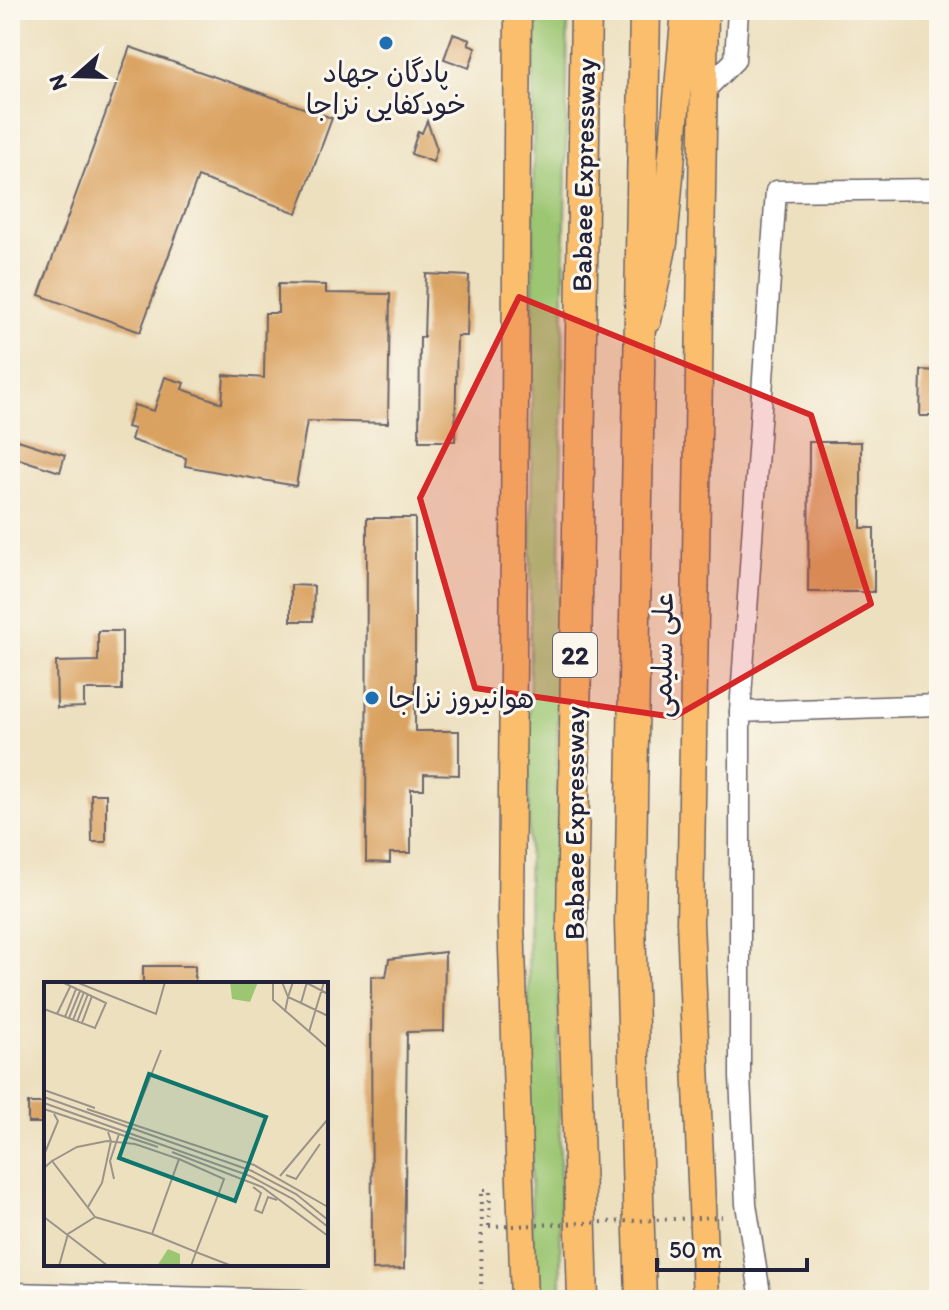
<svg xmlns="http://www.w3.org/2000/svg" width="949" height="1310" font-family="Itim,'Playpen Sans Arabic',sans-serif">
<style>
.green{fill:#9cc672;stroke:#5f7456;stroke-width:2}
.building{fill:#daa261}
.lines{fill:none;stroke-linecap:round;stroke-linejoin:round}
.minor-casing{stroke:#696469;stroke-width:23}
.major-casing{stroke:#696469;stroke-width:29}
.highway-casing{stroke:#696469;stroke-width:33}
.path{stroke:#696469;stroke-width:4;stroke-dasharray:2 6;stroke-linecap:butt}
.minor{stroke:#fff;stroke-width:20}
.major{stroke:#fabe6d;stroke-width:26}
.highway{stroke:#fabe6d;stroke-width:30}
.path-bridge{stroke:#696469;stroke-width:4;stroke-dasharray:2 6;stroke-linecap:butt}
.marked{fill:#d62828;fill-opacity:0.2;stroke:#d62828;stroke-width:6;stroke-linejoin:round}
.poi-dot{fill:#1f6fb2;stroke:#fbf7ec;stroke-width:3}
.labels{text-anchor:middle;stroke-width:6;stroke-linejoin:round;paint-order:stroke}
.shield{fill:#fbf7ec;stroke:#636270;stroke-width:2}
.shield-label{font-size:26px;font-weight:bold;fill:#22223b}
.poi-label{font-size:28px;fill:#22223b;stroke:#fbf7ec}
.street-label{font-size:28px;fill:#22223b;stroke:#fbf7ec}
.inset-road{fill:none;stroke:#9c948a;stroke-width:2}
.view{fill:#0f766e;fill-opacity:0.15;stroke:#0f766e;stroke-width:4}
.inset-edge{fill:none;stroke:#22223b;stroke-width:4}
</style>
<rect width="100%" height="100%" fill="#fbf7ec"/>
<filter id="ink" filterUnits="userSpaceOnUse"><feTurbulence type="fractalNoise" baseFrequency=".0125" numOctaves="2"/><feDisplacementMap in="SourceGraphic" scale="16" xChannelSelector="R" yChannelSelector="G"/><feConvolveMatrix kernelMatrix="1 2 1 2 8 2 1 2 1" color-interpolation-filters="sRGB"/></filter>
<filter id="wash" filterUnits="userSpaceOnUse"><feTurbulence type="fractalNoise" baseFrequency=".006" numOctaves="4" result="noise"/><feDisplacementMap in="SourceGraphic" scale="32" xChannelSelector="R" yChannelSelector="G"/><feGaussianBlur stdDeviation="1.8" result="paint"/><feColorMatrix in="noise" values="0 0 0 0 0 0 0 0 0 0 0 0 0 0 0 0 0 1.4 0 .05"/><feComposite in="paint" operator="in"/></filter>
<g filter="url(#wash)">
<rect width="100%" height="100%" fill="#ede0bf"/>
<path class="green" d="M533,10H568L557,782L561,1300H534C520,870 537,440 533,10Z"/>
<g id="blocks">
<g class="building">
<polygon points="453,34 470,40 468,44 476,47 469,68 444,59"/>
<polygon points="130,47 332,118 297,213 198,177 140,332 39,295"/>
<polygon points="427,121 437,149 433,162 411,154 418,131 422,133"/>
<polygon points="426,274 469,276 467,336 457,336 455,441 419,441 420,337 424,337"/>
<polygon points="278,284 326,285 326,293 390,294 388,423 307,421 296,486 185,466 186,458 131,440 134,429 127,427 134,405 154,411 165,377 184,383 182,389 222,403 224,375 264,378 265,313 278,313"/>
<polygon points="921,370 939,371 939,416 920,416"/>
<polygon points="18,440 65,455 60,472 13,457"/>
<polygon points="809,442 861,442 861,528 874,528 874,592 808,592"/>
<polygon points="367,518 415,518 415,731 459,731 459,775 424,774 424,789 411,789 411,853 390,853 390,863 366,862"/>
<polygon points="291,585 314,586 313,621 291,621"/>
<polygon points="98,631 122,631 122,690 84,690 84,707 57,708 56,662 98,661"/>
<polygon points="91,794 106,794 106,842 92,842"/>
<polygon points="445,952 444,1031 407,1032 404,1269 372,1270 371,976 386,977 389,959"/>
<rect x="143" y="966" width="52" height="18"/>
<rect x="28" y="1103" width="18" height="20"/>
</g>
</g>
</g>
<g filter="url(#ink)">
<use href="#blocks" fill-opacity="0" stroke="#696469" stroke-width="2"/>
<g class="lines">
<g class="minor-casing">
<g id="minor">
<polyline points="703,92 735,60 738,10"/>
<polyline points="740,712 776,191 939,189"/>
<polyline points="10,1293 300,1300"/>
<polyline points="761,1300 746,1204 740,1077 740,712 939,705"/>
</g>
</g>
<g class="major-casing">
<g id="major">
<polyline points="518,10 511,920 524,1300"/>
<polyline points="705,10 690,922 706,1300"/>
<polyline points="648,320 664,243 685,10"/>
</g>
</g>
<g class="highway-casing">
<g id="highway">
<polyline points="583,1300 572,923 586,10"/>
<polyline points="641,1300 630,923 645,10"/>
</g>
</g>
<polyline class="path" points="481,1300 482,1190 490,1190 489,1227"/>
<use href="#minor" class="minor"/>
<use href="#major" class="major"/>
<use href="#highway" class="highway"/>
<polyline class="path-bridge" points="489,1227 722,1217"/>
</g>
</g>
<path class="marked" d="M519,297L811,415L871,604L674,717L475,688L420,498Z"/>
<g class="poi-dot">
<circle cx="386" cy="43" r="8"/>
<circle cx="372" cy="698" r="8"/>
</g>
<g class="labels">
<rect class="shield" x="553" y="633" width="44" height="44" rx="6"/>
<g class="shield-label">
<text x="575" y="664">22</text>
</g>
<g class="poi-label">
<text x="386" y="82">پادگان جهاد<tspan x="386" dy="32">خودکفایی نزاجا</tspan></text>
<text x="388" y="708" text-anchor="start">هوانیروز نزاجا</text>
</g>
<g class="street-label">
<text transform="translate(583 175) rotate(-89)" y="10">Babaee Expressway</text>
<text transform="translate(662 655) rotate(-89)" y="10">علی سلیمی</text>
<text transform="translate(574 823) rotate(-90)" y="10">Babaee Expressway</text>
</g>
</g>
<g transform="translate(44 982)">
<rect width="284" height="284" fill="#ede0bf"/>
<path d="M186,0H214L206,20L188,17ZM124,267L136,272V284H113Z" fill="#9cc672"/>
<path class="inset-road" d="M32,0L112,32L121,0M229,0V18L284,66M238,0L244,15L241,30M249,0L244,15L257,21L263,0M261,0L284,12M257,21L284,34M0,27L51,46L62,21L18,0M13,32L26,5M21,35L32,7M25,36L36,9M29,38L40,10M33,40L44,12M38,41L48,14M265,50L280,0M0,108L51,126M0,115L208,189L252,212L284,238M0,121L206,194L249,217L284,245M0,127L114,165M43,127L210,183L284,225M89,139L117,68M128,170L218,205L284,254M0,173L14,139L10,132M8,179L33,165L63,159L91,162L135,177L108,252L51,235M0,186L8,179L51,235L24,252L15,284M242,193L252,197L276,162M236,194L284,137M70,197L66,179L75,152M209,205L217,211L211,228L218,231L224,215L233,218M44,225L58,201L67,159L64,150M0,235L64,284M108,252L152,270L176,208L180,197L135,177M147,284L152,270L188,284"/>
<path class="view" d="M105,92L222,135L191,219L75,176Z"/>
<rect width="284" height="284" class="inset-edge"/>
</g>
<rect width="949" height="1310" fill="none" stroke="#fbf7ec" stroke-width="40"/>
<g transform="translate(76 76) rotate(250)" stroke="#fbf7ec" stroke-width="6" paint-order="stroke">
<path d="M0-6L14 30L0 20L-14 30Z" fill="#22223b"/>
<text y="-12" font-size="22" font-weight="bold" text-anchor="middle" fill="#22223b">N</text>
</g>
<path d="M657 1258v12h150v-12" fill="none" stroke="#22223b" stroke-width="4"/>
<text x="669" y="1258" font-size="24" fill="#22223b" stroke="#fbf7ec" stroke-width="6" paint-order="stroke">50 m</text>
</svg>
